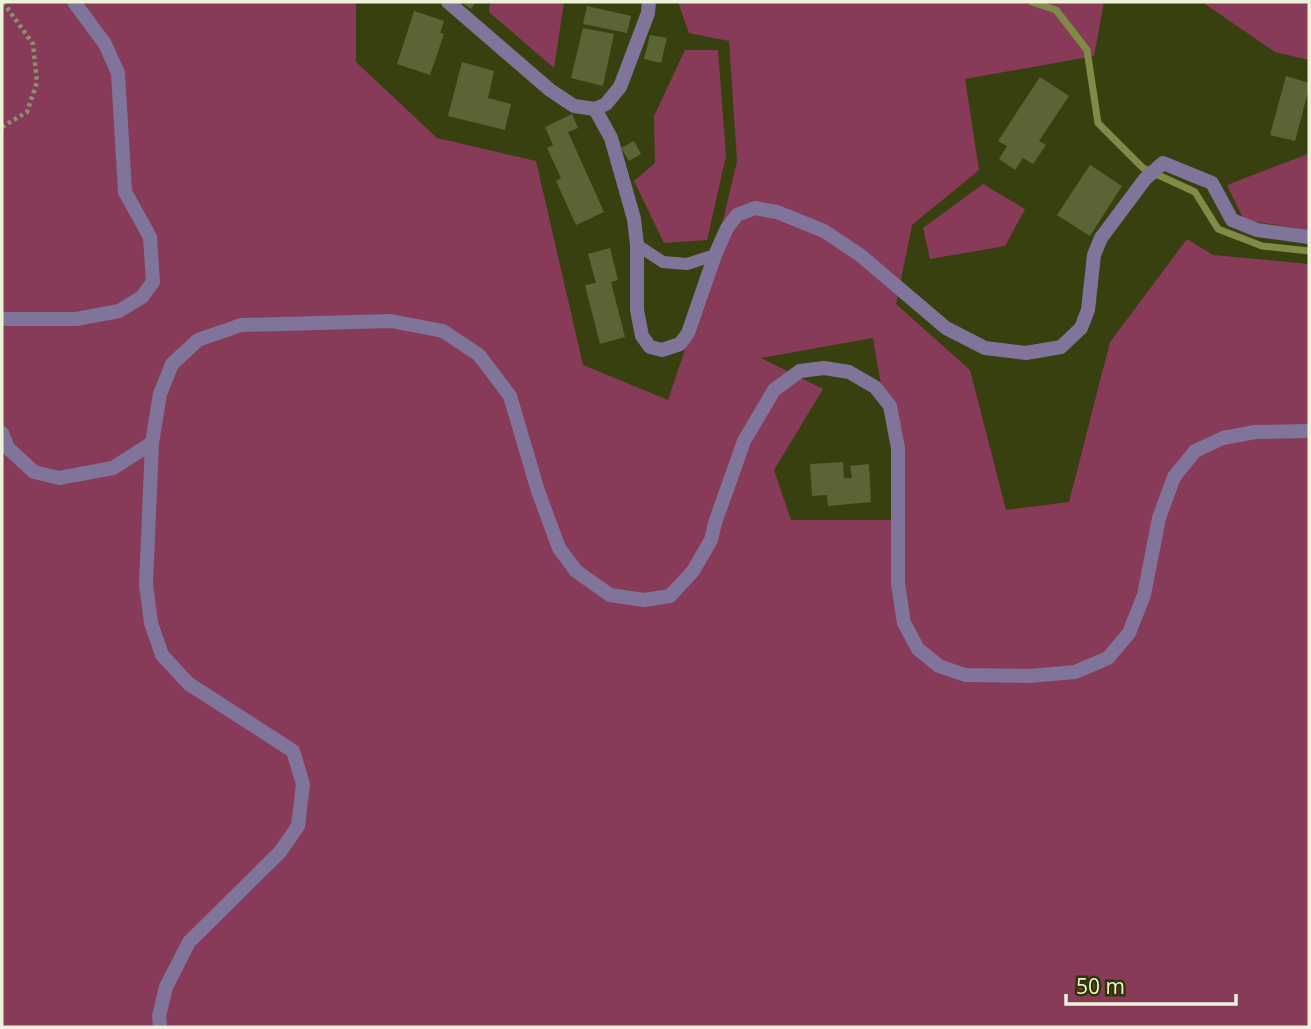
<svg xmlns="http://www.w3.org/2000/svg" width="1311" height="1029" font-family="'Open Sans',sans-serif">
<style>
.green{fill:#873b58;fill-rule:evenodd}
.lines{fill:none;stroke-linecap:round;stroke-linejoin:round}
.stream{stroke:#818b47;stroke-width:7}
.building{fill:#5b6434}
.path{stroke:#8a916a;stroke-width:4.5;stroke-dasharray:3.5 3.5;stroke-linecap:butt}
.service{stroke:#80749a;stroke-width:12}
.minor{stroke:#80749a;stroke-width:14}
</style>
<rect width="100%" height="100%" fill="#38400f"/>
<g class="green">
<path d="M2,2H356V62L437,138L536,161L583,365L668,400L717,255H715L737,161L729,41L689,33L678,2H1104L1094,56L965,79L979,170L912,225L896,304L970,370L1006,510L1069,502L1110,342L1187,239L1213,255L1309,264V1027H2ZM873,338L904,520H791L774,470L823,389L761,358Z"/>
<polygon points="490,2 564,2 554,68 489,12"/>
<polygon points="1202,2 1309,2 1309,60 1275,52"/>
<polygon points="685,50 718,50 726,156 707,240 664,243 634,181 655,163 654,116"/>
<polygon points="1309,151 1309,230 1244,220 1227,185 1308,154"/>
<polygon points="983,184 1025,209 1005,246 930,259 923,228"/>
</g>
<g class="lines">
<polyline class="stream" points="1032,2 1056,10 1087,50 1098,123 1143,168 1195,192 1218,229 1262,246 1309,251"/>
</g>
<g class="building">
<polygon points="461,2 476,2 471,9"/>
<polygon points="587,6 631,16 627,33 583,24"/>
<polygon points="414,11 444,21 440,33 444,34 430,75 397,64"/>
<polygon points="583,28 614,34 603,86 571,78"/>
<polygon points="650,35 667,38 661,63 644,59"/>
<polygon points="462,62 494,71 488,98 511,104 505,130 448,116"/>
<polygon points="1286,76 1309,83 1309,88 1295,141 1270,135"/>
<polygon points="1040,77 1069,96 1039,141 1046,145 1033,164 1023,158 1015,170 999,159 1007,146 998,141"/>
<polygon points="572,114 578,128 568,132 604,212 576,225 556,181 561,178 547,148 553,145 545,127"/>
<polygon points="634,141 641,154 629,161 621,148"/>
<polygon points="1090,165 1122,186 1090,236 1057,215"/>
<polygon points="610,248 618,280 611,282 625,337 600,344 585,285 596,283 588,254"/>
<polygon points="843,462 844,478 852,478 850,466 869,464 871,502 828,506 827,495 812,496 810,464"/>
</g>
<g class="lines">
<polyline class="path" points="2,127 27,112 37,82 33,44 3,2"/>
<polyline class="service" points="637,245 663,262 687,264 715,255"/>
<g class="minor">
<polyline points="448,2 550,90 574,106 595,109 606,104 620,87 648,13 649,2"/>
<polyline points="595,109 611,138 634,219 637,245 637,310 642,336 650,347 662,350 680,344 688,333 715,255 727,228 737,215 755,208 777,212 824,231 860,255 946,328 985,348 1026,353 1061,347 1081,328 1088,310 1094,255 1101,238 1145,179 1163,163 1212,183 1232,220 1257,230 1309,237"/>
<polyline points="2,319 76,319 119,311 142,297 153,282 150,237 125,192 118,73 105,44 74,2"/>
<polyline points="2,433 8,448 34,472 59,478 113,468 152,443"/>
<polyline points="160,1027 159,1016 166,987 189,942 280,852 298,826 303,784 293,751 189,684 162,655 151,623 146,584 152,443 160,394 172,364 198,340 241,325 391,321 443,331 479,355 510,396 538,491 559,548 576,571 610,595 644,600 670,596 693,571 711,540 715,523 744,441 774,390 800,371 824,368 849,372 875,387 890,406 898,448 898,584 904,623 918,649 939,666 965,675 1029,676 1075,672 1108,658 1129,633 1144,595 1159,518 1174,477 1195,451 1223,438 1255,432 1309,431"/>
</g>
</g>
<rect width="1311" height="1029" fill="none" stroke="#edf3d9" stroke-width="7"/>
<path d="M1066 994v10h170v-10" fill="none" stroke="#edf3d9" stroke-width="3.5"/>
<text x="1076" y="994" font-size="21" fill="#edf3d9" stroke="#2e3603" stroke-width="5" paint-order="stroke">50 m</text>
</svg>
